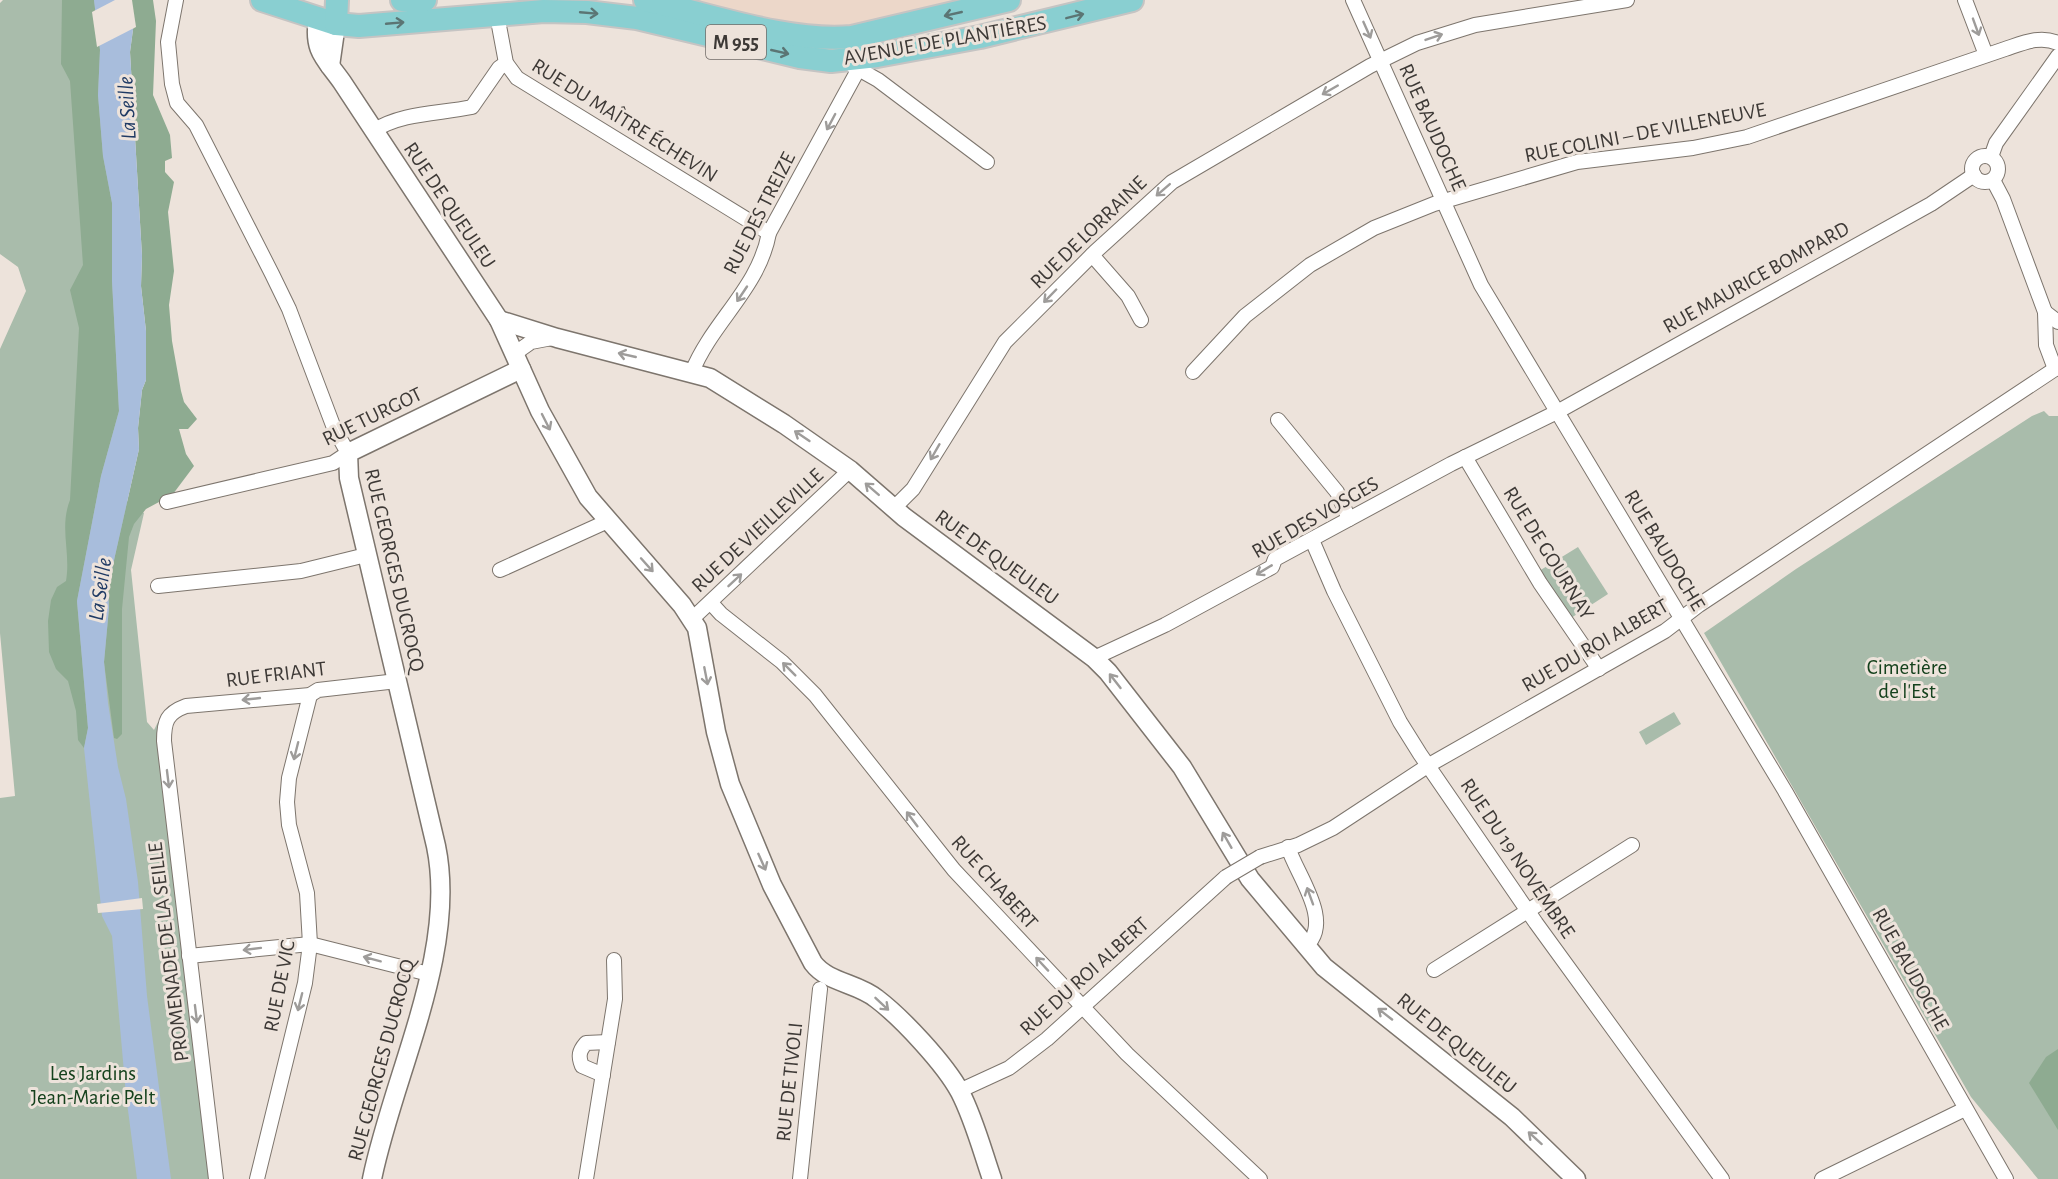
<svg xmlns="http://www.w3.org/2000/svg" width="2058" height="1179" font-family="'Alegreya Sans',sans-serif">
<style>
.medical{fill:#ecd7c9}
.green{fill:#a9bcab}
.forest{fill:#8eab91}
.water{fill:#a8bddc}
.pier{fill:#ede3db}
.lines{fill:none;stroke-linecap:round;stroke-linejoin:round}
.minor-casing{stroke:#7d756d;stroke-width:16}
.tertiary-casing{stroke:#7d756d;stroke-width:21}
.primary-casing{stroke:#c5c4c3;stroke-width:26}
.minor{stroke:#fff;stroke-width:14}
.tertiary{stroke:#fff;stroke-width:18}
.primary{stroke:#89cfd1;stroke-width:22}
.minor-bridge-casing{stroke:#7d756d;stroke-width:16;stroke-linecap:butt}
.minor-bridge{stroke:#fff;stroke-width:14}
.oneway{stroke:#5b7574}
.oneway2{stroke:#9e9c9a}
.labels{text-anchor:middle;stroke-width:6;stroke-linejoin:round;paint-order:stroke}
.shield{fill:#ede3db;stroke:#726c68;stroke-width:1.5}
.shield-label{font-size:20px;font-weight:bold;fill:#3d3936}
.street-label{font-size:21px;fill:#3d3936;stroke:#ede3db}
.park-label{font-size:21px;fill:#14411c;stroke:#ede3db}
.water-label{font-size:22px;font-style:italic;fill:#1f3a64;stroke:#ede3db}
</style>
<rect width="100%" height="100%" fill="#ede3db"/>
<polygon class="medical" points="679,0 985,0 839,32 802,30"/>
<g class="green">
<polygon points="3,0 110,0 123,498 144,513 131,570 147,722 154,730 158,722 210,1179 0,1179 0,798 15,796 0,633 0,349 26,291 18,267 0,254 0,3"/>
<polygon points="2044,411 2049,416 2058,416 2058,1179 2038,1179 1971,1097 1704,633 1796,569 2032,416"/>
<polygon points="1578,547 1608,594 1571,618 1539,571"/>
<polygon points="1674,712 1681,724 1646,745 1639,732"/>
</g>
<g class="forest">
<path d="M62,0H94L100,50L98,95L103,156L112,203V281L119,411L101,476L77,601L88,728L84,748L78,740L76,711L68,681L56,669L49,652L48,621L51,600L57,587L66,581C71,552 59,528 70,500L79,328L70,290L83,265L70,81L61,64Z"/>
<polygon points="129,0 153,0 156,21 153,95 170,135 172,158 165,161 165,172 174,182 168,212 174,271 169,305 172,341 181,391 184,402 197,419 188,429 179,429 186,454 194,466 167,502 159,502 146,509 134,524 129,537 122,609 122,734 117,739 114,738 104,662 109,608 108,587 139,449 138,428 142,390 146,380 146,331 141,286 142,256 130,52 134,22"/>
<polygon points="2058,1049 2058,1130 2029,1083 2046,1057"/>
</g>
<polygon class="water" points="94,0 129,0 134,22 130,52 142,256 141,286 146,331 146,380 142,390 138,428 139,449 108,587 109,608 104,662 108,703 118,767 126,799 138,882 147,996 171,1179 137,1179 126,1095 112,936 102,916 84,748 88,728 77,601 101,476 119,411 112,281 112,203 103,156 98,95 100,50"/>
<g class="pier">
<polygon points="115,0 132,0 136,27 97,47 92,12"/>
<polygon points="142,898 143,909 98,913 97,904"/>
</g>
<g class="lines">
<g class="minor-casing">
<g id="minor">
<polyline points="1353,0 1481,285 1785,791 2006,1179"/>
<polyline points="1965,0 1986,55"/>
<polyline points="497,15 506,63 517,78 769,233"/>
<polyline points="853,66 878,80 987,162"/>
<path d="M373,131C403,112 439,114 472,107L499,68L506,63"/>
<circle cx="1985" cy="169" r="13"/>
<polyline points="1991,157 1996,143 2058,56"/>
<polyline points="1993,180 2003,199 2045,312 2046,345 2055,369"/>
<polyline points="1092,255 1128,296 1141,320"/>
<polyline points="2045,312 2058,322"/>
<polyline points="514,354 531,342 552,338"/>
<path d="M692,372C712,322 759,288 769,233L858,70"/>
<path d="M1193,372L1245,316L1310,265L1374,228L1434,204L1577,162L1693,148L1747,137L2005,49C2023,43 2040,35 2058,43"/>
<polyline points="1278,420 1337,492 1349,519"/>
<polyline points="1465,457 1540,583 1599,669"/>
<polyline points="167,502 333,463 348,453 334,428 289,309 272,274 196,125 177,103 172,84 168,42 176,0"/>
<polyline points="894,508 913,489 1005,342 1095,252 1172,182 1370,66 1417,43 1475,25 1627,0"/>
<polyline points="1312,540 1334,591 1400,722 1420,754 1536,923 1722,1179"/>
<polyline points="500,570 608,521"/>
<polyline points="158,586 301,571 366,555"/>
<polyline points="711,603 721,614 782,662 815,695 954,870 1127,1054 1260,1179"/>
<polyline points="692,619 850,470"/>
<polyline points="1094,658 1165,625 1272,567 1275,559 1451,464 1557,412 1931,204 1974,175"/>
<path d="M1288,847C1296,874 1334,921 1306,946"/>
<polyline points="1260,857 1298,845 1333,828 1429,765 1665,631 1699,605 2058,367"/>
<polyline points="189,956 310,944 429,974"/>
<polyline points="1434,970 1632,845"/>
<path d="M603,1075L582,1066C578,1056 579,1051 586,1043L608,1042"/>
<polyline points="959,1091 1009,1068 1047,1039 1226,877"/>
<path d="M216,1179L164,741C164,721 167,713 186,706L310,695L318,690L397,681"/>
<polyline points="257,1179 305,983 310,944 307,893 289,825 287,802 289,778 310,695"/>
<polyline points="586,1179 615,999 614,960"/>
<polyline points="800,1179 820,989"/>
<polyline points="1822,1179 1965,1109"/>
</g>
</g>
<g class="tertiary-casing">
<g id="tertiary">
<path d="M318,19C313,51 325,58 342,82L499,320L540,411L588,497L682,605L697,628L716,732L730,784L772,885L813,963C828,983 858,983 877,999C902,1018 945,1064 960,1092C974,1119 982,1150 992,1179"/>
<polyline points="330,66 336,24"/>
<polyline points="499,320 557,338 710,378 784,424 850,470 904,517 1094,658 1108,672 1182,767 1250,879 1324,967 1512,1117 1576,1179"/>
<path d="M372,1179C393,1075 458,952 436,846L349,478L348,453L521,369"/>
</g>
</g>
<g class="primary-casing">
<g id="primary">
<polyline points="262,0 336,24 359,26 544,11 587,12 637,18 800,57 831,61 877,56 980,37 1132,0"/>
<polyline points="402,0 425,0"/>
<path d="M645,0C709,14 788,43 852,37L1009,0"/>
<polyline points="336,24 337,0"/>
</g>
</g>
<use href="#minor" class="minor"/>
<use href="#tertiary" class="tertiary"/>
<use href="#primary" class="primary"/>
<g class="minor-bridge-casing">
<polyline id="minor-bridge" points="1226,877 1260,857"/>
</g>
<use href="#minor-bridge" class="minor-bridge"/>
</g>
<defs><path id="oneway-shaft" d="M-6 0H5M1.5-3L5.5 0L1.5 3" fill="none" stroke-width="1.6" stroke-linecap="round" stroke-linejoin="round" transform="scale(1.5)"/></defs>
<g class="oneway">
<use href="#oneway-shaft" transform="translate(589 13) rotate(5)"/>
<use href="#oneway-shaft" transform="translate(953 14) rotate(167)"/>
<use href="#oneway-shaft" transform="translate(1075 16) rotate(-14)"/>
<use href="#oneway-shaft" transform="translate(395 23) rotate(-5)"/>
<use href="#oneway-shaft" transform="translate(780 52) rotate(13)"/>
</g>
<g class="oneway2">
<use href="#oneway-shaft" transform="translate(1976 27) rotate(70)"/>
<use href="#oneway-shaft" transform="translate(1367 30) rotate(66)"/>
<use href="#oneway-shaft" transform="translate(1434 37) rotate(-19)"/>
<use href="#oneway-shaft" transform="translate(1330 90) rotate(150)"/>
<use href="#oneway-shaft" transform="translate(831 122) rotate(118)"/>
<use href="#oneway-shaft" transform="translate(1163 190) rotate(139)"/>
<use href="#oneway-shaft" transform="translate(742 294) rotate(124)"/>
<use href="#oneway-shaft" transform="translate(1050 296) rotate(134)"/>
<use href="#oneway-shaft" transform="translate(627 355) rotate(-167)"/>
<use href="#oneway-shaft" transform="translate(546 422) rotate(63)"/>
<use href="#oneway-shaft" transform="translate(802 436) rotate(-146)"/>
<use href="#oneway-shaft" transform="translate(935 452) rotate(120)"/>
<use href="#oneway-shaft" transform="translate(872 489) rotate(-139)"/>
<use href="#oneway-shaft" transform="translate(647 565) rotate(48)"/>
<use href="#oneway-shaft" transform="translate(1264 570) rotate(149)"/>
<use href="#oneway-shaft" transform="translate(735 580) rotate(-43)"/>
<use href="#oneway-shaft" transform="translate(789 669) rotate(-135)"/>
<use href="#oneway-shaft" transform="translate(706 676) rotate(79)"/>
<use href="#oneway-shaft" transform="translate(1115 681) rotate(-128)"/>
<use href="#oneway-shaft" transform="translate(251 699) rotate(174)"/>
<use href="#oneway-shaft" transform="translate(296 751) rotate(104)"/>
<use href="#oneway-shaft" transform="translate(168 779) rotate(83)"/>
<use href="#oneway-shaft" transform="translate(912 819) rotate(-127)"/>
<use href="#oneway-shaft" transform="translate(1227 840) rotate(-120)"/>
<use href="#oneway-shaft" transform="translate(762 862) rotate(66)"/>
<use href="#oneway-shaft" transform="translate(1310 896) rotate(-110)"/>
<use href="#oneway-shaft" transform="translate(252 949) rotate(173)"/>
<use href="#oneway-shaft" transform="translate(372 959) rotate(-165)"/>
<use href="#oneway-shaft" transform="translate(1042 964) rotate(-133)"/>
<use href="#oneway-shaft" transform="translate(300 1002) rotate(104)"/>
<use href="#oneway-shaft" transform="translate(882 1004) rotate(43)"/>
<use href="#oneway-shaft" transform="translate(196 1014) rotate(83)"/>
<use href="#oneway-shaft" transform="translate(1385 1014) rotate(-142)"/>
<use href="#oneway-shaft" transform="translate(1535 1138) rotate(-138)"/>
</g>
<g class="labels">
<rect class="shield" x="706" y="25" width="60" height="34" rx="4.5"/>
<g class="shield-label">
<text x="736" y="49">M 955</text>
</g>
<g class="street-label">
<text transform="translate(945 40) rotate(-10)" y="7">AVENUE DE PLANTIÈRES</text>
<text transform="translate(625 120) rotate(32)" y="7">RUE DU MAÎTRE ÉCHEVIN</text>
<text transform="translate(1433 127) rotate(66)" y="7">RUE BAUDOCHE</text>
<text transform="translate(1645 132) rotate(-11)" y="7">RUE COLINI – DE VILLENEUVE</text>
<text transform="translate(450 205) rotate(56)" y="7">RUE DE QUEULEU</text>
<text transform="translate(759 213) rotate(-63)" y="7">RUE DES TREIZE</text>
<text transform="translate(1088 232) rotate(-44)" y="7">RUE DE LORRAINE</text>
<text transform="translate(1756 277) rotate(-29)" y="7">RUE MAURICE BOMPARD</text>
<text transform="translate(372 416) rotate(-26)" y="7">RUE TURGOT</text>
<text transform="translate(1315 517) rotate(-30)" y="7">RUE DES VOSGES</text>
<text transform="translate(757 530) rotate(-43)" y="7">RUE DE VIEILLEVILLE</text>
<text transform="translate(1665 550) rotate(59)" y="7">RUE BAUDOCHE</text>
<text transform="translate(1549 553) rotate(58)" y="7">RUE DE GOURNAY</text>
<text transform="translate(997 557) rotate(36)" y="7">RUE DE QUEULEU</text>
<text transform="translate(395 570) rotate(77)" y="7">RUE GEORGES DUCROCQ</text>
<text transform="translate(1595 645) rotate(-30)" y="7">RUE DU ROI ALBERT</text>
<text transform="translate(276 674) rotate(-7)" y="7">RUE FRIANT</text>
<text transform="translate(1518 858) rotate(56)" y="7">RUE DU 19 NOVEMBRE</text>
<text transform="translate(995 882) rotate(48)" y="7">RUE CHABERT</text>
<text transform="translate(168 952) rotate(-97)" y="7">PROMENADE DE LA SEILLE</text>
<text transform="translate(1911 969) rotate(61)" y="7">RUE BAUDOCHE</text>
<text transform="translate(1084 976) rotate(-42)" y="7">RUE DU ROI ALBERT</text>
<text transform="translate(279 986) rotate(-79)" y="7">RUE DE VIC</text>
<text transform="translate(1457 1043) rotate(39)" y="7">RUE DE QUEULEU</text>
<text transform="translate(381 1060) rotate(-75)" y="7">RUE GEORGES DUCROCQ</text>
<text transform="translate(789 1082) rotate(-84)" y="7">RUE DE TIVOLI</text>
</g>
<g class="park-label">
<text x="1907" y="674">Cimetière<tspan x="1907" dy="24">de l'Est</tspan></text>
<text x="93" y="1080">Les Jardins<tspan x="93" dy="24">Jean-Marie Pelt</tspan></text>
</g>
<g class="water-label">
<text transform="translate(126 108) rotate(-93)" y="8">La Seille</text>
<text transform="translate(99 589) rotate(-82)" y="8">La Seille</text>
</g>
</g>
</svg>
